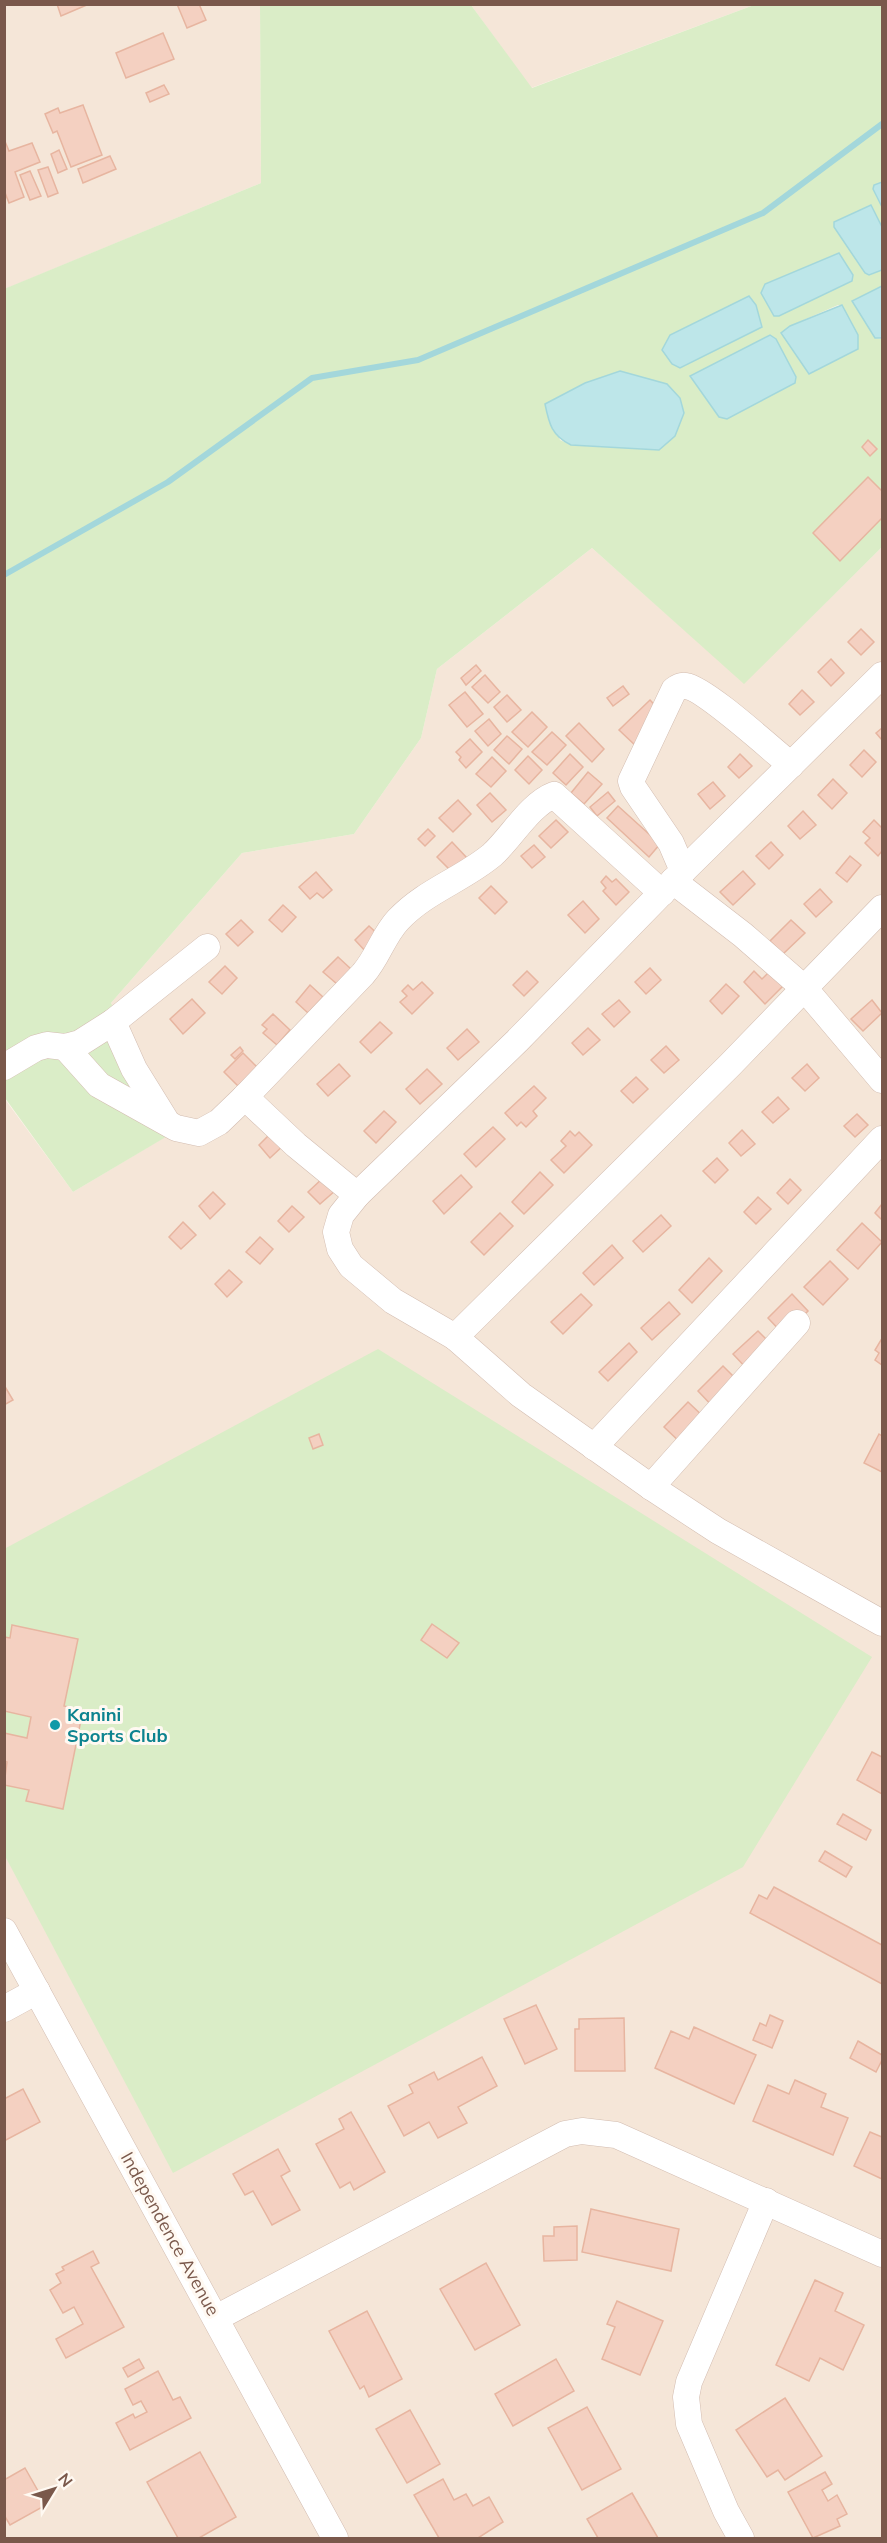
<svg xmlns="http://www.w3.org/2000/svg" width="887" height="2543" font-family="Mulish,sans-serif">
<style>
.residential{fill:#f5e6d8}
.green{fill:#daedc7;fill-rule:evenodd}
.water{fill:#bde6e9;stroke:#a3d7db;stroke-width:1.5}
.lines{fill:none;stroke-linecap:round;stroke-linejoin:round}
.stream{stroke:#a3d7db;stroke-width:6}
.building{fill:#f4d0c1;stroke:#e7b5a0;stroke-width:1.5}
.minor-casing{stroke:#d3bdb1;stroke-width:27}
.minor{stroke:#fff;stroke-width:26}
.culture-dot{fill:#0f9aa8;stroke:#fff9f2;stroke-width:2}
.labels{text-anchor:middle;stroke-width:6;stroke-linejoin:round;paint-order:stroke}
.culture-label{font-size:18px;font-weight:bold;fill:#0d838f;stroke:#fff9f2;text-anchor:start}
.street-label{font-size:18px;fill:#7a584b;stroke:#fff9f2}
</style>
<rect width="100%" height="100%" fill="#fdf4eb"/>
<g class="residential">
<polygon points="5,5 260,5 261,183 5,289"/>
<polygon points="471,5 754,5 531,88"/>
<polygon points="882,547 882,2538 5,2538 4,1098 73,1192 180,1128 111,1003 242,853 354,834 421,738 437,669 592,548 744,683"/>
</g>
<g class="green">
<path d="M260,5H471L532,88L754,5H882V182L874,185L876,196L882,207V227L870,205L865,208L869,275L882,270V286L852,301L875,338L882,339V547L744,684L592,548L437,669L421,738L354,834L242,853L111,1003L181,1128L73,1192L5,1098L4,289L261,183ZM839,253L774,316L761,293L765,284ZM838,305H842L809,374L781,333L790,326ZM620,371L667,384L675,436L659,450L571,445L560,440L545,404L585,383Z"/>
<polygon points="378,1349 872,1657 743,1867 173,2173 5,1856 4,1549"/>
</g>
<g class="water">
<polygon points="882,182 882,207 873,189 874,185"/>
<polygon points="871,205 882,227 882,270 869,275 865,273 834,227 834,222"/>
<polygon points="839,253 853,275 852,281 779,316 774,316 761,293 765,284"/>
<polygon points="882,286 882,338 875,338 852,301"/>
<polygon points="749,296 756,305 762,327 680,368 672,364 662,350 670,335"/>
<polygon points="842,305 858,335 858,349 809,374 781,333 790,326"/>
<polygon points="770,335 776,339 796,377 795,383 727,419 719,417 690,376"/>
<path d="M620,371L667,384L680,398L684,413L675,436L659,450L571,445C552,436 549,424 545,404L585,383Z"/>
</g>
<g class="lines">
<polyline class="stream" points="4,575 168,482 312,378 418,360 763,213 882,124"/>
</g>
<g class="building">
<polygon points="57,4 89,4 61,16"/>
<polygon points="177,4 199,4 206,20 187,28"/>
<polygon points="163,33 174,59 126,78 116,53"/>
<polygon points="164,85 169,94 150,102 146,93"/>
<polygon points="83,105 102,155 71,167 57,131 53,133 45,114 58,108 60,113"/>
<polygon points="4,139 9,151 32,143 40,162 15,172 24,197 9,203 4,190"/>
<polygon points="59,150 67,169 58,173 51,154"/>
<polygon points="110,156 116,169 83,183 78,169"/>
<polygon points="48,167 58,193 48,197 38,170"/>
<polygon points="30,171 41,196 30,200 20,175"/>
<polygon points="868,440 877,449 870,456 862,447"/>
<polygon points="868,477 882,491 882,518 840,561 813,533"/>
<polygon points="861,629 874,642 861,655 848,642"/>
<polygon points="831,659 844,673 831,686 818,672"/>
<polygon points="476,665 481,671 466,685 461,678"/>
<polygon points="485,675 500,692 488,703 472,687"/>
<polygon points="623,686 629,694 613,706 607,698"/>
<polygon points="802,690 814,702 800,715 789,704"/>
<polygon points="465,692 483,714 467,727 449,705"/>
<polygon points="507,695 521,710 507,722 494,707"/>
<polygon points="650,700 667,718 637,747 619,730"/>
<polygon points="532,712 547,727 528,747 512,732"/>
<polygon points="489,719 501,734 488,746 475,731"/>
<polygon points="579,723 604,749 592,762 566,736"/>
<polygon points="882,728 882,740 876,733"/>
<polygon points="552,732 566,745 547,765 532,752"/>
<polygon points="507,736 522,749 509,764 494,750"/>
<polygon points="470,739 482,752 466,768 459,760 461,757 456,752"/>
<polygon points="864,750 876,762 862,777 850,765"/>
<polygon points="570,754 583,767 566,785 553,773"/>
<polygon points="740,754 752,766 739,778 728,767"/>
<polygon points="528,756 542,770 529,784 515,770"/>
<polygon points="492,757 506,771 491,787 476,774"/>
<polygon points="588,772 602,784 584,804 571,793"/>
<polygon points="833,779 847,793 832,809 818,795"/>
<polygon points="713,782 725,796 710,809 698,794"/>
<polygon points="608,792 615,801 597,816 590,807"/>
<polygon points="490,793 506,810 492,822 477,805"/>
<polygon points="458,800 471,814 453,832 439,818"/>
<polygon points="618,806 660,844 649,857 607,818"/>
<polygon points="803,811 816,825 800,839 788,826"/>
<polygon points="556,820 568,832 551,848 539,836"/>
<polygon points="874,820 882,828 882,851 878,856 865,843 870,838 863,832"/>
<polygon points="428,829 435,836 425,846 418,839"/>
<polygon points="452,842 467,858 452,872 437,857"/>
<polygon points="771,842 783,855 769,869 756,856"/>
<polygon points="534,845 545,857 532,868 521,856"/>
<polygon points="850,856 861,865 847,882 836,873"/>
<polygon points="743,871 755,884 733,905 720,892"/>
<polygon points="316,872 332,890 323,898 317,893 310,899 299,887"/>
<polygon points="606,876 612,882 616,879 629,892 616,905 603,891 606,888 601,882"/>
<polygon points="491,886 507,902 495,914 479,898"/>
<polygon points="820,889 832,902 816,917 804,904"/>
<polygon points="583,901 599,919 585,933 568,915"/>
<polygon points="283,905 296,917 282,932 269,920"/>
<polygon points="241,920 253,932 238,946 226,934"/>
<polygon points="791,920 805,933 783,954 770,941"/>
<polygon points="369,926 382,938 367,953 355,940"/>
<polygon points="338,957 351,969 337,984 323,972"/>
<polygon points="225,966 237,978 222,994 209,982"/>
<polygon points="774,967 788,981 765,1004 744,982 754,971 762,979"/>
<polygon points="650,968 661,980 646,994 635,982"/>
<polygon points="527,971 538,982 524,996 513,985"/>
<polygon points="422,982 433,993 412,1014 400,1002 407,996 402,991 408,985 413,990"/>
<polygon points="726,984 739,996 722,1014 710,1001"/>
<polygon points="310,985 323,997 308,1013 296,1002"/>
<polygon points="192,999 205,1013 183,1034 170,1019"/>
<polygon points="619,1000 630,1012 614,1027 602,1014"/>
<polygon points="872,1000 882,1013 863,1031 851,1019"/>
<polygon points="273,1014 290,1030 277,1045 263,1033 267,1029 262,1025"/>
<polygon points="380,1022 392,1033 371,1053 360,1042"/>
<polygon points="588,1028 600,1040 583,1055 572,1043"/>
<polygon points="467,1029 479,1042 458,1060 447,1048"/>
<polygon points="666,1046 679,1060 664,1073 651,1060"/>
<polygon points="240,1047 243,1051 235,1059 231,1055"/>
<polygon points="243,1053 257,1067 238,1086 224,1072"/>
<polygon points="339,1064 350,1076 328,1096 317,1084"/>
<polygon points="807,1064 819,1078 805,1091 792,1078"/>
<polygon points="427,1069 442,1084 420,1104 406,1089"/>
<polygon points="636,1077 648,1089 633,1103 621,1091"/>
<polygon points="534,1086 546,1098 533,1111 537,1116 526,1127 521,1122 517,1126 505,1113"/>
<polygon points="778,1097 789,1109 773,1123 762,1112"/>
<polygon points="384,1111 396,1122 376,1143 364,1131"/>
<polygon points="857,1114 868,1125 855,1137 844,1126"/>
<polygon points="493,1127 505,1139 476,1167 464,1154"/>
<polygon points="274,1130 286,1143 270,1158 259,1145"/>
<polygon points="742,1130 755,1144 741,1156 729,1143"/>
<polygon points="570,1131 575,1136 579,1132 592,1145 564,1173 551,1160 566,1146 561,1141"/>
<polygon points="717,1158 728,1170 715,1183 703,1171"/>
<polygon points="540,1172 553,1185 524,1214 512,1202"/>
<polygon points="461,1175 472,1187 444,1214 433,1201"/>
<polygon points="324,1177 336,1190 320,1204 308,1192"/>
<polygon points="790,1179 801,1190 788,1204 777,1193"/>
<polygon points="213,1192 225,1204 210,1219 199,1206"/>
<polygon points="758,1197 771,1209 756,1224 744,1212"/>
<polygon points="882,1204 882,1220 875,1213"/>
<polygon points="292,1206 304,1217 289,1232 278,1221"/>
<polygon points="500,1213 513,1226 484,1255 471,1242"/>
<polygon points="661,1215 671,1226 643,1252 633,1241"/>
<polygon points="183,1222 196,1235 181,1249 169,1237"/>
<polygon points="862,1223 882,1242 858,1269 837,1250"/>
<polygon points="260,1237 273,1249 260,1264 246,1252"/>
<polygon points="612,1245 623,1258 594,1285 583,1273"/>
<polygon points="709,1258 722,1271 692,1303 679,1290"/>
<polygon points="830,1261 848,1279 823,1305 804,1287"/>
<polygon points="229,1270 242,1282 227,1297 215,1284"/>
<polygon points="581,1294 592,1305 563,1334 551,1322"/>
<polygon points="792,1294 808,1311 784,1335 768,1318"/>
<polygon points="669,1302 680,1314 652,1340 641,1328"/>
<polygon points="758,1331 774,1347 749,1371 733,1354"/>
<polygon points="881,1340 882,1341 882,1365 875,1360 879,1353 875,1350"/>
<polygon points="629,1343 637,1352 608,1381 599,1372"/>
<polygon points="723,1366 741,1384 716,1410 698,1391"/>
<polygon points="4,1385 13,1400 4,1405"/>
<polygon points="688,1402 707,1420 683,1445 664,1427"/>
<polygon points="319,1434 323,1445 313,1449 309,1438"/>
<polygon points="879,1434 882,1436 882,1472 864,1463"/>
<polygon points="432,1624 459,1643 447,1658 421,1640"/>
<polygon points="12,1625 78,1639 64,1706 83,1710 63,1809 26,1801 29,1790 4,1785 7,1762 4,1761 4,1733 27,1738 31,1717 4,1711 4,1637 10,1638"/>
<polygon points="872,1752 882,1757 882,1794 857,1780"/>
<polygon points="843,1814 871,1830 866,1840 837,1824"/>
<polygon points="825,1851 852,1867 846,1877 819,1861"/>
<polygon points="774,1887 882,1945 882,1984 750,1913 759,1895 767,1899"/>
<polygon points="536,2005 557,2049 525,2064 504,2019"/>
<polygon points="770,2015 783,2021 772,2048 753,2040 760,2023 766,2026"/>
<polygon points="624,2018 625,2071 575,2071 575,2029 579,2029 579,2019"/>
<polygon points="694,2027 756,2055 734,2104 655,2068 671,2031 689,2039"/>
<polygon points="858,2041 882,2055 882,2060 876,2072 850,2058"/>
<polygon points="482,2057 497,2086 458,2107 467,2123 438,2138 429,2122 404,2136 388,2106 413,2093 409,2085 434,2072 438,2080"/>
<polygon points="795,2080 826,2094 821,2107 848,2118 833,2155 753,2121 768,2085 789,2094"/>
<polygon points="23,2089 40,2122 4,2141 4,2099"/>
<polygon points="351,2112 385,2172 354,2190 350,2182 340,2188 316,2144 344,2129 339,2119"/>
<polygon points="870,2132 882,2137 882,2179 854,2166"/>
<polygon points="278,2149 290,2171 281,2176 300,2210 272,2225 253,2191 245,2195 233,2174"/>
<polygon points="591,2209 679,2229 671,2271 582,2252"/>
<polygon points="577,2226 577,2260 544,2261 543,2236 554,2236 554,2227"/>
<polygon points="93,2251 99,2263 91,2267 124,2327 66,2358 56,2339 83,2324 74,2307 63,2313 50,2290 61,2283 56,2274 64,2270 62,2267"/>
<polygon points="486,2263 520,2325 475,2350 440,2289"/>
<polygon points="815,2280 843,2293 835,2311 864,2325 843,2370 820,2358 809,2381 776,2365"/>
<polygon points="617,2301 663,2321 640,2375 602,2359 615,2327 607,2324"/>
<polygon points="367,2311 402,2379 369,2397 364,2386 360,2389 329,2331"/>
<polygon points="139,2359 144,2368 128,2377 123,2368"/>
<polygon points="556,2359 574,2391 513,2426 495,2394"/>
<polygon points="158,2371 173,2400 180,2397 191,2418 130,2450 116,2423 133,2414 135,2418 147,2412 141,2401 133,2405 125,2389"/>
<polygon points="785,2398 822,2456 785,2480 778,2470 767,2477 736,2430"/>
<polygon points="587,2407 621,2469 582,2490 548,2428"/>
<polygon points="410,2410 440,2464 407,2483 376,2429"/>
<polygon points="200,2452 236,2517 199,2538 178,2538 147,2482"/>
<polygon points="25,2468 46,2505 10,2525 4,2515 4,2480"/>
<polygon points="825,2472 832,2484 822,2490 828,2501 837,2495 847,2514 837,2519 840,2526 813,2538 788,2492"/>
<polygon points="443,2479 454,2500 466,2494 473,2506 489,2497 503,2522 478,2538 439,2538 414,2495"/>
<polygon points="632,2493 658,2538 598,2538 587,2519"/>
</g>
<g class="lines">
<g class="minor-casing">
<g id="minor">
<polyline points="882,675 683,871 517,1041 357,1195 341,1215 336,1232 340,1249 351,1266 393,1301 455,1337 521,1395 651,1487 718,1531 882,1623"/>
<path d="M683,871L671,843L633,787L631,781L674,690C678,687 681,685 686,686C706,689 772,750 791,765"/>
<polyline points="673,881 743,935 805,989 882,1080"/>
<polyline points="113,1022 134,1069 165,1119"/>
<path d="M65,1047L99,1085L176,1128L199,1133L219,1122L245,1097L363,974C378,957 383,936 398,920C425,891 462,880 492,855C511,838 530,804 554,795L662,893"/>
<polyline points="4,1067 36,1048 47,1045 65,1047 80,1043 113,1022 207,947"/>
<polyline points="245,1097 296,1145 357,1195"/>
<polyline points="455,1337 730,1065 882,908"/>
<polyline points="594,1447 882,1139"/>
<polyline points="651,1487 797,1323"/>
<polyline points="4,1931 335,2538"/>
<polyline points="4,2009 37,1991"/>
<polyline points="216,2318 565,2134 582,2131 616,2135 882,2254"/>
<polyline points="741,2538 726,2511 689,2424 686,2397 689,2382 766,2201"/>
</g>
</g>
<use href="#minor" class="minor"/>
</g>
<circle class="culture-dot" cx="55" cy="1725" r="6"/>
<g class="labels">
<g class="culture-label">
<text x="67" y="1721">Kanini<tspan x="67" dy="21">Sports Club</tspan></text>
</g>
<g class="street-label">
<text transform="translate(170 2234) rotate(61)" y="6">Independence Avenue</text>
</g>
</g>
<rect width="887" height="2543" fill="none" stroke="#7a584b" stroke-width="12"/>
<g transform="translate(54 2489) rotate(52)" stroke="#fff9f2" stroke-width="4.5" paint-order="stroke">
<path d="M0-4.5L10 22L0 15L-10 22Z" fill="#7a584b"/>
<text y="-9" font-size="16" font-weight="bold" text-anchor="middle" fill="#7a584b">N</text>
</g>
</svg>
